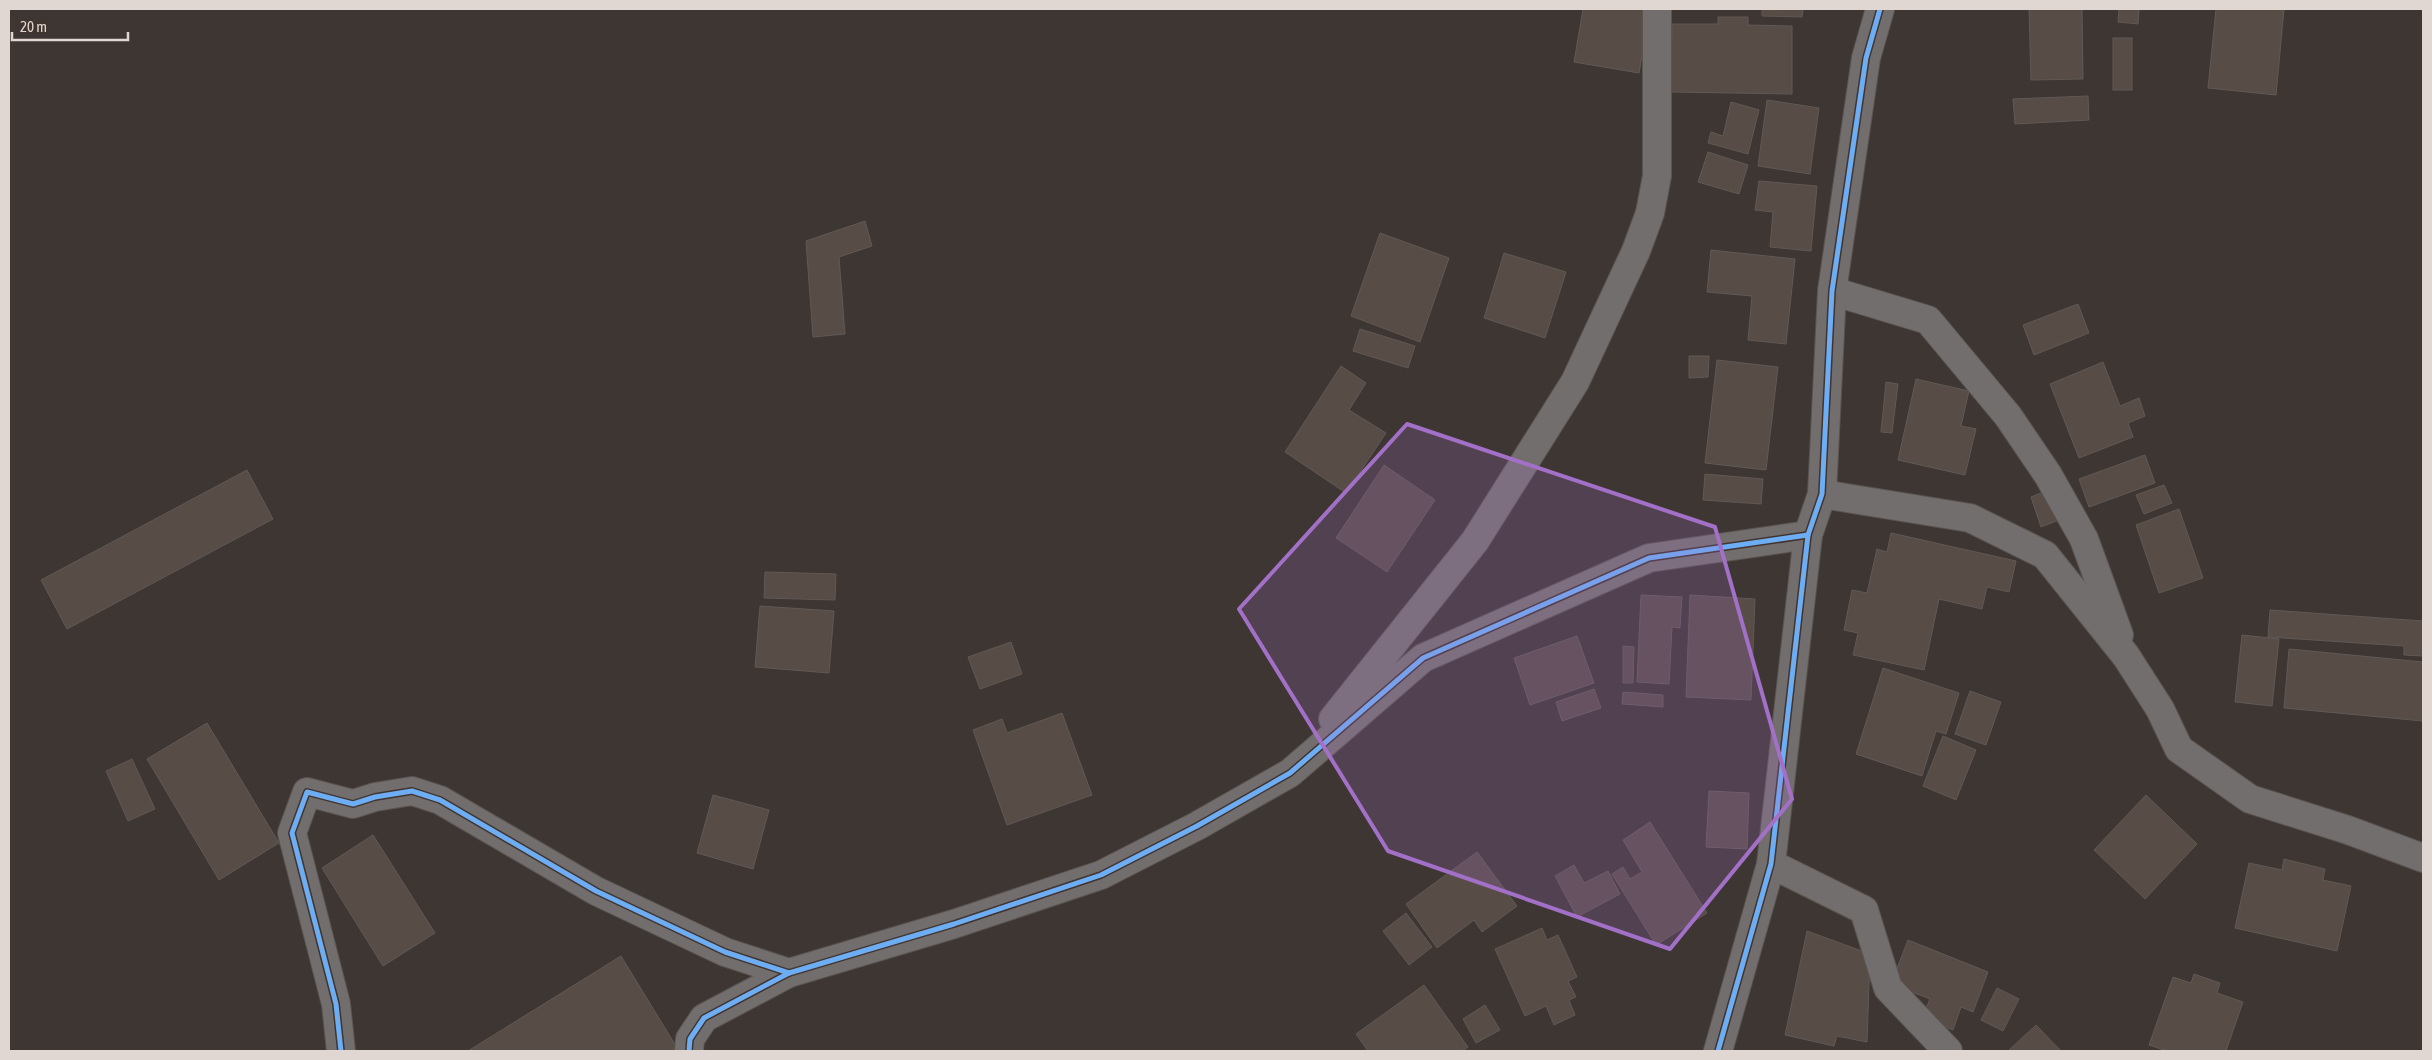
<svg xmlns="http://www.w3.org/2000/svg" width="2432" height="1060" font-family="'Asap Condensed',sans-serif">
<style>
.building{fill:#574c46;stroke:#605956}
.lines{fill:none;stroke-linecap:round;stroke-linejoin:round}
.street-casing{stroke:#5a5450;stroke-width:30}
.street{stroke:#736e6e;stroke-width:28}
.cycleway-casing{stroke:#42342e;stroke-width:8}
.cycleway{stroke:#6dadf4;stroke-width:5}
.marked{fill:#a370c7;fill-opacity:0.2;stroke:#a370c7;stroke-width:4;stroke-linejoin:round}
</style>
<rect width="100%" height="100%" fill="#3e3632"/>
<g class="building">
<polygon points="1583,9 1650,9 1639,73 1574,62"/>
<polygon points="1762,9 1803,9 1802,17 1762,16"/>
<polygon points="2029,9 2082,9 2083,79 2031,80"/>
<polygon points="2119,9 2139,9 2138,24 2118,22"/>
<polygon points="2216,9 2284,9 2276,95 2208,88"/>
<polygon points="1718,17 1748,17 1748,25 1792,26 1792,94 1671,92 1672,24 1718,24"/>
<rect x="2113" y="38" width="19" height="52"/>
<polygon points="2088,96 2089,120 2015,124 2013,99"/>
<polygon points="1767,100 1819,108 1810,174 1758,166"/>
<polygon points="1731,102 1759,110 1748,154 1708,143 1711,132 1723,136"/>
<polygon points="1708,152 1748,165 1739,194 1698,182"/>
<polygon points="1759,181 1817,186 1811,251 1770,247 1773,212 1755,210"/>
<polygon points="865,221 872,246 839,257 845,334 813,337 806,241"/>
<polygon points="1380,233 1449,258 1420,342 1351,316"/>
<polygon points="1711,250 1795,259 1786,344 1748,340 1752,296 1707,292"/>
<polygon points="1504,253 1566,272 1545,338 1484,318"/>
<polygon points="2078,304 2089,333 2034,355 2023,325"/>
<polygon points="1360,329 1415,346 1408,368 1353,351"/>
<polygon points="1689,356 1709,356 1708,377 1689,378"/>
<polygon points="1717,360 1778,367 1766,470 1705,463"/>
<polygon points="2103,362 2120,406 2139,398 2145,416 2128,423 2133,437 2079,458 2050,384"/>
<polygon points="1341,366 1366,383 1349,410 1386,433 1346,493 1285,452"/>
<polygon points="1916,379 1969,391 1961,426 1976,429 1965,475 1898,460"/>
<polygon points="1886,382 1898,384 1892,433 1881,432"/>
<polygon points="2145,455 2155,483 2089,507 2079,479"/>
<polygon points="1384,465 1435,500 1387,572 1336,538"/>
<polygon points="247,470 273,519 67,629 41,580"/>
<polygon points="1705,474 1763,479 1761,504 1703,500"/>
<polygon points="2164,485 2172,503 2144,514 2136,495"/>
<polygon points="2053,488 2064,518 2041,527 2031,497"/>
<polygon points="2179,509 2203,578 2159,593 2136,525"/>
<polygon points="1891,533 2016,561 2009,592 1987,587 1982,609 1939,599 1924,670 1853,655 1858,633 1844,630 1852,590 1867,593 1877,549 1887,552"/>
<polygon points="765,572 836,574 835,600 764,598"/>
<polygon points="1641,595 1682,597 1680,628 1672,627 1669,684 1637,682"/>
<polygon points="1690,595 1755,599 1751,700 1686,697"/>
<polygon points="760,606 834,611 829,673 755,667"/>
<polygon points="2270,610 2423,621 2423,656 2404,655 2404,646 2268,637"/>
<polygon points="2242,635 2279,639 2272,706 2235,702"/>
<polygon points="1577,636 1594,683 1530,705 1514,658"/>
<polygon points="1011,642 1022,674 980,689 968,657"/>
<polygon points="1623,646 1634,647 1633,683 1623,683"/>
<polygon points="2289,649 2423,662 2423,721 2284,708"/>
<polygon points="1883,668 1959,693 1946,734 1936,731 1922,776 1856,754"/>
<polygon points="1594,689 1601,708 1562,721 1556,702"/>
<polygon points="1970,691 2001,702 1986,745 1955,734"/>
<polygon points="1623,692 1663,695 1663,707 1622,704"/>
<polygon points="1062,713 1092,795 1007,825 973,730 1002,719 1007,733"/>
<polygon points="207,723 279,843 219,880 147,759"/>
<polygon points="1943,736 1976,750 1956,800 1923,786"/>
<polygon points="132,759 155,809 128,821 106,771"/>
<polygon points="1709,791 1749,793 1747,849 1706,847"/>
<polygon points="713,795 769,810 753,869 697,853"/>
<polygon points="2146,795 2197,844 2145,899 2094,850"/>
<polygon points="1650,822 1707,913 1656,945 1612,874 1623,867 1630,879 1642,872 1623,840"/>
<polygon points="373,835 435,933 383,966 322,868"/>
<polygon points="1477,852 1517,906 1482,932 1474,920 1437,948 1406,904"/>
<polygon points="2284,859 2325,869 2323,880 2351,886 2337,951 2235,928 2249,863 2282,870"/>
<polygon points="1574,865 1584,883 1608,871 1620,894 1577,917 1555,876"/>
<polygon points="1406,913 1432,947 1409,965 1383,931"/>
<polygon points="1542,928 1547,940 1558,935 1577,977 1568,981 1576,997 1569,1000 1575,1015 1554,1025 1546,1006 1525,1016 1495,949"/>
<polygon points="1807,931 1870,954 1867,1042 1837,1036 1834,1046 1785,1035"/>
<polygon points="1908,940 1988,972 1973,1012 1961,1007 1953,1030 1922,1018 1930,999 1891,984"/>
<polygon points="621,956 679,1051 468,1051"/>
<polygon points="2194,974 2220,983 2217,993 2243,1002 2226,1051 2167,1051 2149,1045 2173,977 2191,983"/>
<polygon points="1424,985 1468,1047 1462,1051 1368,1051 1356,1034"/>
<polygon points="1997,988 2019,999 2003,1031 1981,1020"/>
<polygon points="1485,1005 1500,1030 1476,1043 1463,1019"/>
<polygon points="2036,1025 2061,1051 2008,1051"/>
</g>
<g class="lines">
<g class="street-casing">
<g id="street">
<polyline points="1832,291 1928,320 2008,416 2048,475 2084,539 2119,635"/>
<polyline points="1822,494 1970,518 2045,555 2126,656 2160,709 2179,749 2250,799 2348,830 2423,858"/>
<polyline points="1333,719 1475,541 1575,382 1636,251 1650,213 1657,176 1657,9"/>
<polyline points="1771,864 1864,910 1888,988 1948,1051"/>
<polyline points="341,1051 336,1004 292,833 307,792 353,804 375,797 412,791 440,800 596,891 725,952 789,973"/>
<polyline points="689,1051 690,1039 704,1018 789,973 954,924 1101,875 1197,826 1290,773 1423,658 1649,558 1808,535"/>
<polyline points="1718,1051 1771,864 1808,535 1822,494 1832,291 1866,58 1880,9"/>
</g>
</g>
<use href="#street" class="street"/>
<g class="cycleway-casing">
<g id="cycleway">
<polyline points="341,1051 336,1004 292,833 307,792 353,804 375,797 412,791 440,800 596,891 725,952 789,973"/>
<polyline points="689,1051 690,1039 704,1018 789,973 954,924 1101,875 1197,826 1290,773 1423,658 1649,558 1808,535"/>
<polyline points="1718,1051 1771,864 1808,535 1822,494 1832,291 1866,58 1880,9"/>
</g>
</g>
<use href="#cycleway" class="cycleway"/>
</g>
<path class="marked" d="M1407,424L1715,527L1792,799L1670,949L1388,851L1239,609Z"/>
<rect width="2432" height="1060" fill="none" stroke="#e0d7d3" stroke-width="20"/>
<path d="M12 32v8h116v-8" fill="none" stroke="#e0d7d3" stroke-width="2.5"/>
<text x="20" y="32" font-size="15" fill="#e0d7d3" stroke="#42342e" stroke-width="4" paint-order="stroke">20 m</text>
</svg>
